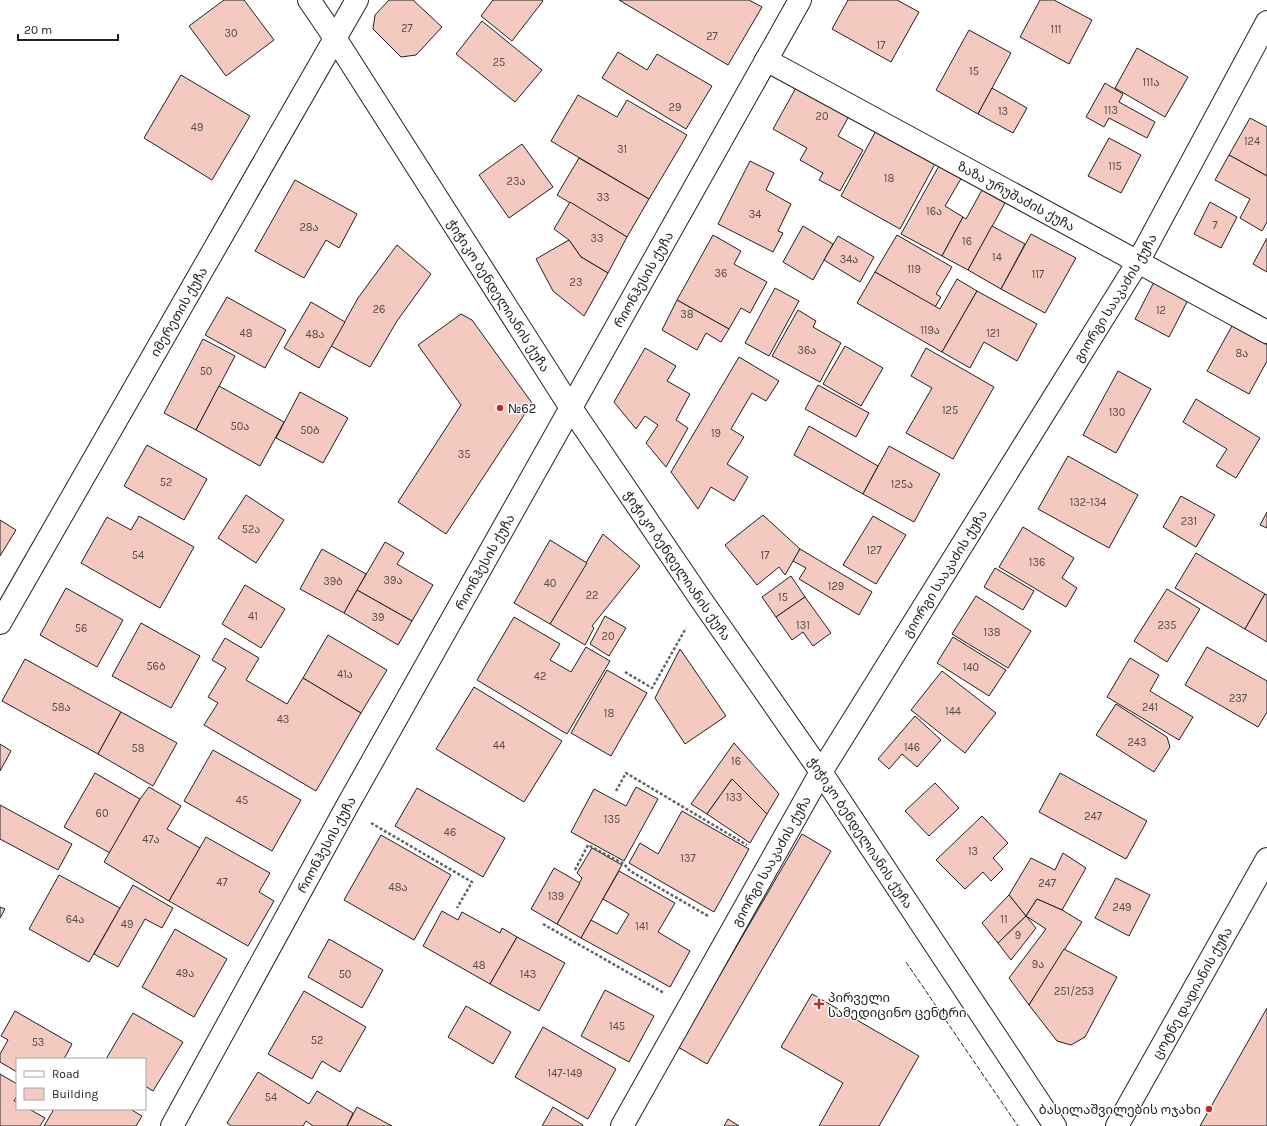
<svg xmlns="http://www.w3.org/2000/svg" width="1267" height="1126" font-family="Karla,'Noto Sans Georgian',sans-serif">
<style>
.building{fill:#f3c9c0;stroke:#222}
.lines{fill:none;stroke-linecap:round;stroke-linejoin:round}
.minor-casing{stroke:#222;stroke-width:24}
.major-casing{stroke:#222;stroke-width:24}
.path{stroke:#646464;stroke-width:2.5;stroke-dasharray:3 2;stroke-linecap:butt}
.minor{stroke:#fff;stroke-width:22}
.major{stroke:#fff;stroke-width:22}
.fence{stroke:#222;stroke-width:1;stroke-dasharray:5 2;stroke-linecap:butt}
.poi-dot{fill:#c62828;stroke:#fff;stroke-width:1.5}
.labels{text-anchor:middle;stroke-width:3;stroke-linejoin:round;paint-order:stroke}
.number-label{font-size:11px;fill:#564c4a}
.street-label{font-size:13px;fill:#222;stroke:#fff}
.poi-label{font-size:13px;fill:#222;stroke:#fff;text-anchor:start}
</style>
<rect width="100%" height="100%" fill="#fff"/>
<g class="building">
<polygon points="224,0 244,0 274,40 226,76 189,26"/>
<polygon points="389,0 413,0 442,27 416,55 401,57 373,29 375,15"/>
<polygon points="493,0 542,0 543,1 512,41 481,16"/>
<polygon points="619,0 749,0 762,7 728,65"/>
<polygon points="848,0 897,0 919,12 891,62 832,29"/>
<polygon points="1040,0 1054,0 1092,20 1069,64 1020,37"/>
<polygon points="482,21 542,70 515,102 456,54"/>
<polygon points="969,30 1011,53 978,114 936,90"/>
<polygon points="1137,48 1188,77 1165,117 1115,88"/>
<polygon points="618,52 647,70 657,54 712,86 686,129 602,78"/>
<polygon points="181,75 250,116 212,180 144,138"/>
<polygon points="1105,83 1123,94 1119,102 1155,122 1147,138 1109,118 1104,127 1086,117"/>
<polygon points="797,86 849,116 838,136 863,150 840,191 819,180 823,173 800,160 807,148 773,129"/>
<polygon points="992,88 1027,108 1013,133 978,114"/>
<polygon points="578,95 617,117 627,100 687,135 649,199 551,141"/>
<polygon points="1250,118 1267,127 1267,176 1229,155"/>
<polygon points="878,127 937,160 900,229 841,196"/>
<polygon points="1109,138 1141,155 1121,193 1088,176"/>
<polygon points="522,144 553,187 509,218 479,175"/>
<polygon points="1229,155 1267,176 1267,222 1262,231 1240,218 1250,199 1215,180"/>
<polygon points="579,158 649,199 627,237 557,195"/>
<polygon points="750,161 774,173 766,190 791,204 778,231 783,233 773,252 718,224"/>
<polygon points="940,164 962,177 945,206 963,217 942,256 901,234"/>
<polygon points="295,180 357,214 339,248 326,240 304,278 255,251"/>
<polygon points="982,190 1005,203 968,270 942,256 963,217 966,219"/>
<polygon points="570,202 627,237 608,273 581,257 569,240 554,229"/>
<polygon points="1210,202 1237,217 1221,248 1194,234"/>
<polygon points="803,226 833,244 813,280 783,262"/>
<polygon points="992,226 1025,244 1001,289 968,270"/>
<polygon points="1031,234 1076,258 1045,313 1001,289"/>
<polygon points="713,235 741,251 734,264 767,282 750,313 741,308 729,329 677,300"/>
<polygon points="897,235 952,267 936,294 941,297 935,307 875,272"/>
<polygon points="838,236 874,257 860,282 824,260"/>
<polygon points="1267,238 1267,272 1253,264"/>
<polygon points="569,240 581,257 608,273 584,316 553,291 536,259"/>
<polygon points="397,245 431,274 397,321 370,367 331,346 358,298"/>
<polygon points="875,272 940,309 957,279 977,291 942,352 857,303"/>
<polygon points="1154,282 1188,300 1169,337 1135,319"/>
<polygon points="775,288 799,301 769,356 745,343"/>
<polygon points="977,291 1037,324 1017,361 984,342 970,368 942,352"/>
<polygon points="227,297 286,330 265,368 205,335"/>
<polygon points="677,300 729,329 721,342 706,333 697,350 662,330"/>
<polygon points="311,302 345,322 319,368 284,348"/>
<polygon points="798,310 816,321 813,327 841,343 820,382 772,356"/>
<polygon points="461,314 472,320 532,403 446,534 398,502 461,405 418,345"/>
<polygon points="1232,326 1267,345 1267,361 1249,394 1207,371"/>
<polygon points="203,339 235,356 196,430 164,413"/>
<polygon points="845,346 883,368 861,406 823,384"/>
<polygon points="645,348 676,366 667,381 690,394 676,420 688,428 666,467 646,443 658,425 645,416 636,429 614,402"/>
<polygon points="926,348 994,387 953,459 906,433 932,388 911,376"/>
<polygon points="739,357 779,381 766,401 752,393 731,429 744,437 727,464 748,477 734,501 711,487 698,509 671,472"/>
<polygon points="1118,371 1151,389 1116,453 1083,435"/>
<polygon points="818,385 869,413 856,437 805,409"/>
<polygon points="219,386 284,422 260,466 196,430"/>
<polygon points="300,392 348,418 323,463 276,438"/>
<polygon points="1196,399 1260,438 1236,478 1216,466 1227,449 1183,422"/>
<polygon points="809,426 878,466 863,494 794,455"/>
<polygon points="147,445 207,479 184,520 124,486"/>
<polygon points="889,446 940,474 914,522 863,494"/>
<polygon points="1068,456 1138,495 1109,548 1038,509"/>
<polygon points="246,495 284,520 256,563 218,538"/>
<polygon points="1181,496 1215,515 1196,547 1163,527"/>
<polygon points="1267,512 1267,528 1260,525"/>
<polygon points="763,515 800,549 785,575 779,567 757,585 725,545"/>
<polygon points="139,516 194,547 160,608 81,563 107,517 131,530"/>
<polygon points="873,516 906,535 876,584 843,565"/>
<polygon points="0,520 16,530 0,556"/>
<polygon points="1023,527 1074,558 1062,578 1077,588 1066,607 999,567"/>
<polygon points="603,534 640,566 592,626 594,628 585,645 550,624"/>
<polygon points="550,540 587,563 550,624 514,603"/>
<polygon points="385,542 404,553 397,564 433,585 412,621 357,590"/>
<polygon points="322,549 366,574 344,613 300,589"/>
<polygon points="800,549 872,592 859,615 799,579 806,568 793,561"/>
<polygon points="1196,553 1265,594 1245,629 1175,588"/>
<polygon points="995,568 1034,591 1023,610 984,587"/>
<polygon points="791,576 805,597 776,617 762,597"/>
<polygon points="245,585 285,609 261,648 222,624"/>
<polygon points="66,588 123,620 97,667 40,635"/>
<polygon points="1167,589 1200,609 1167,662 1134,641"/>
<polygon points="357,590 412,621 398,645 344,613"/>
<polygon points="1265,594 1267,595 1267,642 1245,629"/>
<polygon points="976,596 1031,631 1008,668 952,634"/>
<polygon points="805,597 831,633 813,646 803,632 792,640 776,617"/>
<polygon points="605,616 626,628 609,656 590,644"/>
<polygon points="514,617 560,644 550,660 571,672 586,647 610,661 567,734 477,680"/>
<polygon points="141,623 200,656 171,708 112,676"/>
<polygon points="328,635 387,670 361,713 303,678"/>
<polygon points="953,637 1006,670 989,696 937,663"/>
<polygon points="225,638 259,658 246,680 287,704 303,678 361,713 316,791 204,725 218,703 208,697 226,668 212,660"/>
<polygon points="1207,647 1267,681 1267,712 1258,727 1185,685"/>
<polygon points="680,649 726,716 685,744 655,698"/>
<polygon points="1130,658 1159,675 1150,691 1193,717 1179,740 1107,697"/>
<polygon points="25,659 121,712 98,754 2,701"/>
<polygon points="607,670 647,693 611,756 571,733"/>
<polygon points="942,671 996,713 965,753 911,710"/>
<polygon points="474,687 562,741 524,802 436,749"/>
<polygon points="1116,704 1167,737 1170,747 1154,772 1096,735"/>
<polygon points="121,712 177,743 153,786 98,754"/>
<polygon points="915,716 941,740 917,767 902,754 889,769 878,759"/>
<polygon points="734,743 779,794 767,814 732,779 707,814 691,804"/>
<polygon points="0,744 11,751 0,771"/>
<polygon points="213,750 301,800 272,851 184,801"/>
<polygon points="95,773 140,799 110,853 64,827"/>
<polygon points="1060,773 1147,821 1126,859 1039,812"/>
<polygon points="732,779 767,814 750,843 707,814"/>
<polygon points="935,783 959,808 929,836 905,811"/>
<polygon points="149,787 181,806 167,829 200,848 169,901 104,862 140,799"/>
<polygon points="636,787 658,799 624,861 571,832 594,789 626,806"/>
<polygon points="417,788 505,838 483,877 395,826"/>
<polygon points="0,805 72,844 58,870 0,839"/>
<polygon points="682,811 749,849 714,912 629,863 640,843 658,854"/>
<polygon points="982,816 1008,843 993,858 1003,869 991,881 983,872 965,889 936,860"/>
<polygon points="802,834 831,851 707,1064 678,1047"/>
<polygon points="381,835 451,875 414,940 344,900"/>
<polygon points="206,837 270,873 259,892 274,901 248,946 169,901"/>
<polygon points="592,848 622,865 581,938 557,924 582,878 577,873"/>
<polygon points="1063,853 1086,868 1062,910 1037,899 1026,916 1009,895 1031,858 1055,870"/>
<polygon points="554,868 580,883 557,924 531,909"/>
<polygon points="619,871 675,903 658,932 690,951 670,987 581,938 591,920 617,934 629,914 603,899"/>
<polygon points="59,875 120,908 89,962 29,929"/>
<polygon points="1116,878 1150,895 1129,936 1095,918"/>
<polygon points="133,885 173,908 162,928 145,919 118,967 94,954"/>
<polygon points="1009,895 1026,916 998,943 982,923"/>
<polygon points="1037,899 1062,910 1082,922 1029,1005 1009,978 1046,929 1026,916"/>
<polygon points="0,907 5,909 0,918"/>
<polygon points="442,911 458,920 462,912 500,933 502,928 517,937 490,984 423,946"/>
<polygon points="1026,916 1036,928 1011,960 998,943"/>
<polygon points="175,929 227,959 194,1017 142,987"/>
<polygon points="517,937 565,963 539,1011 490,984"/>
<polygon points="329,939 383,970 362,1008 308,977"/>
<polygon points="1064,949 1117,977 1085,1037 1071,1045 1057,1041 1029,1005"/>
<polygon points="605,990 654,1016 629,1062 581,1036"/>
<polygon points="304,991 366,1027 340,1072 322,1061 312,1079 268,1054"/>
<polygon points="812,994 919,1056 879,1126 819,1126 843,1083 781,1047"/>
<polygon points="466,1006 511,1032 493,1064 448,1037"/>
<polygon points="1267,1008 1267,1126 1200,1126 1213,1103"/>
<polygon points="15,1011 72,1044 64,1059 17,1059 17,1072 0,1062 0,1054 8,1040 1,1036"/>
<polygon points="133,1013 183,1042 153,1091 145,1086 145,1059 106,1059"/>
<polygon points="543,1027 616,1069 588,1119 515,1077"/>
<polygon points="258,1072 309,1104 317,1091 353,1113 347,1126 313,1126 306,1121 303,1126 231,1126 227,1123"/>
<polygon points="0,1074 17,1084 17,1096 14,1101 17,1102 17,1109 29,1109 45,1118 40,1126 0,1126"/>
<polygon points="357,1107 392,1126 347,1126"/>
<polygon points="553,1107 583,1125 582,1126 542,1126"/>
<polygon points="54,1109 130,1109 142,1116 136,1126 44,1126"/>
<polygon points="728,1119 739,1126 724,1126"/>
</g>
<g class="lines">
<g class="minor-casing">
<g id="minor">
<path id="s1" d="M309,0L335,38L571,408L702,601L821,772L1055,1126"/>
<path id="s2" d="M766,60L1267,332"/>
<path id="s3" d="M0,623L357,0"/>
<path id="s4" d="M172,1126L346,808L800,0"/>
<path id="s5" d="M622,1126L821,772L1138,262L1267,22"/>
</g>
</g>
<g class="major-casing">
<g id="major">
<path id="s6" d="M1117,1126L1267,859"/>
</g>
</g>
<g class="path">
<polyline points="625,672 652,688 686,628"/>
<polyline points="616,791 626,773 747,845"/>
<polyline points="371,823 472,882 457,908"/>
<polyline points="575,870 588,845 624,864 630,871 708,916"/>
<polyline points="543,924 664,993"/>
</g>
<use href="#minor" class="minor"/>
<use href="#major" class="major"/>
<polyline class="fence" points="906,962 1018,1126"/>
</g>
<g class="poi-dot">
<circle cx="500" cy="408" r="4"/>
<path d="M817 998h4v4h4v4h-4v4h-4v-4h-4v-4h4z"/>
<circle cx="1209" cy="1109" r="4"/>
</g>
<g class="labels">
<g class="number-label">
<text x="407" y="32">27</text>
<text x="1056" y="33">111</text>
<text x="231" y="37">30</text>
<text x="712" y="40">27</text>
<text x="881" y="49">17</text>
<text x="499" y="66">25</text>
<text x="974" y="75">15</text>
<text x="1151" y="86">111ა</text>
<text x="675" y="111">29</text>
<text x="1111" y="114">113</text>
<text x="1003" y="115">13</text>
<text x="822" y="120">20</text>
<text x="197" y="131">49</text>
<text x="1252" y="145">124</text>
<text x="622" y="153">31</text>
<text x="1115" y="170">115</text>
<text x="889" y="182">18</text>
<text x="516" y="185">23ა</text>
<text x="603" y="201">33</text>
<text x="934" y="215">16ა</text>
<text x="755" y="218">34</text>
<text x="1215" y="229">7</text>
<text x="309" y="231">28ა</text>
<text x="597" y="242">33</text>
<text x="967" y="245">16</text>
<text x="997" y="261">14</text>
<text x="849" y="263">34ა</text>
<text x="914" y="273">119</text>
<text x="721" y="277">36</text>
<text x="1038" y="278">117</text>
<text x="576" y="286">23</text>
<text x="379" y="313">26</text>
<text x="1161" y="314">12</text>
<text x="687" y="318">38</text>
<text x="930" y="334">119ა</text>
<text x="246" y="337">48</text>
<text x="993" y="337">121</text>
<text x="315" y="338">48ა</text>
<text x="807" y="354">36ა</text>
<text x="1242" y="357">8ა</text>
<text x="206" y="375">50</text>
<text x="950" y="414">125</text>
<text x="1117" y="416">130</text>
<text x="240" y="430">50ა</text>
<text x="310" y="434">50ბ</text>
<text x="716" y="437">19</text>
<text x="464" y="458">35</text>
<text x="166" y="486">52</text>
<text x="902" y="488">125ა</text>
<text x="1088" y="506">132-134</text>
<text x="1189" y="525">231</text>
<text x="251" y="533">52ა</text>
<text x="874" y="554">127</text>
<text x="138" y="559">54</text>
<text x="765" y="559">17</text>
<text x="1037" y="566">136</text>
<text x="393" y="584">39ა</text>
<text x="333" y="585">39ბ</text>
<text x="550" y="587">40</text>
<text x="836" y="590">129</text>
<text x="592" y="599">22</text>
<text x="783" y="601">15</text>
<text x="253" y="620">41</text>
<text x="378" y="621">39</text>
<text x="803" y="629">131</text>
<text x="1167" y="629">235</text>
<text x="81" y="632">56</text>
<text x="992" y="636">138</text>
<text x="608" y="640">20</text>
<text x="156" y="670">56ბ</text>
<text x="971" y="671">140</text>
<text x="345" y="678">41ა</text>
<text x="540" y="680">42</text>
<text x="1238" y="702">237</text>
<text x="61" y="711">58ა</text>
<text x="1150" y="711">241</text>
<text x="953" y="715">144</text>
<text x="609" y="717">18</text>
<text x="283" y="723">43</text>
<text x="1137" y="746">243</text>
<text x="499" y="749">44</text>
<text x="912" y="751">146</text>
<text x="138" y="752">58</text>
<text x="736" y="765">16</text>
<text x="734" y="801">133</text>
<text x="242" y="804">45</text>
<text x="102" y="817">60</text>
<text x="1093" y="820">247</text>
<text x="612" y="823">135</text>
<text x="450" y="836">46</text>
<text x="151" y="843">47ა</text>
<text x="973" y="855">13</text>
<text x="688" y="862">137</text>
<text x="222" y="886">47</text>
<text x="1047" y="887">247</text>
<text x="398" y="891">48ა</text>
<text x="556" y="900">139</text>
<text x="1122" y="911">249</text>
<text x="75" y="923">64ა</text>
<text x="1004" y="923">11</text>
<text x="127" y="928">49</text>
<text x="642" y="930">141</text>
<text x="1018" y="939">9</text>
<text x="1038" y="968">9ა</text>
<text x="479" y="969">48</text>
<text x="185" y="977">49ა</text>
<text x="345" y="978">50</text>
<text x="528" y="978">143</text>
<text x="1074" y="995">251/253</text>
<text x="617" y="1030">145</text>
<text x="317" y="1044">52</text>
<text x="38" y="1046">53</text>
<text x="565" y="1077">147-149</text>
<text x="271" y="1101">54</text>
</g>
<g class="street-label">
<text dy="5" stroke="none"><textPath href="#s2" startOffset="285">ზაზა ურუშაძის ქუჩა</textPath></text>
<text dy="5" stroke="none"><textPath href="#s4" startOffset="969">რიონჰესის ქუჩა</textPath></text>
<text dy="5" stroke="none"><textPath href="#s1" startOffset="351">ჭიჭიკო ბენდელიანის ქუჩა</textPath></text>
<text dy="5" stroke="none"><textPath href="#s5" startOffset="964">გიორგი სააკაძის ქუჩა</textPath></text>
<text dy="5" stroke="none"><textPath href="#s3" startOffset="359">იმერეთის ქუჩა</textPath></text>
<text dy="5" stroke="none"><textPath href="#s4" startOffset="645">რიონჰესის ქუჩა</textPath></text>
<text dy="5" stroke="none"><textPath href="#s1" startOffset="675">ჭიჭიკო ბენდელიანის ქუჩა</textPath></text>
<text dy="5" stroke="none"><textPath href="#s5" startOffset="640">გიორგი სააკაძის ქუჩა</textPath></text>
<text dy="5" stroke="none"><textPath href="#s1" startOffset="999">ჭიჭიკო ბენდელიანის ქუჩა</textPath></text>
<text dy="5" stroke="none"><textPath href="#s4" startOffset="321">რიონჰესის ქუჩა</textPath></text>
<text dy="5" stroke="none"><textPath href="#s5" startOffset="304">გიორგი სააკაძის ქუჩა</textPath></text>
<text dy="5" stroke="none"><textPath href="#s6" startOffset="153">ცოტნე დადიანის ქუჩა</textPath></text>
</g>
<g class="poi-label">
<text x="508" y="413">№62</text>
<text x="828" y="1002">პირველი<tspan x="828" dy="15">სამედიცინო ცენტრი</tspan></text>
<text x="1201" y="1114" text-anchor="end">ბასილაშვილების ოჯახი</text>
</g>
</g>
<rect x="16" y="1058" width="130" height="52" fill="#ffffff" stroke="#a7a7a7"/>
<rect x="24" y="1071" width="20" height="6" fill="#ffffff" stroke="#a7a7a7"/>
<text x="52" y="1078" font-size="12" fill="#222222">Road</text>
<rect x="24" y="1088" width="20" height="12" fill="#f3c9c0" stroke="#a7a7a7"/>
<text x="52" y="1098" font-size="12" fill="#222222">Building</text>
<path d="M18 34v6h100v-6" fill="none" stroke="#222222" stroke-width="2"/>
<text x="24" y="34" font-size="12" fill="#222222" stroke="#ffffff" stroke-width="3" paint-order="stroke">20 m</text>
</svg>
